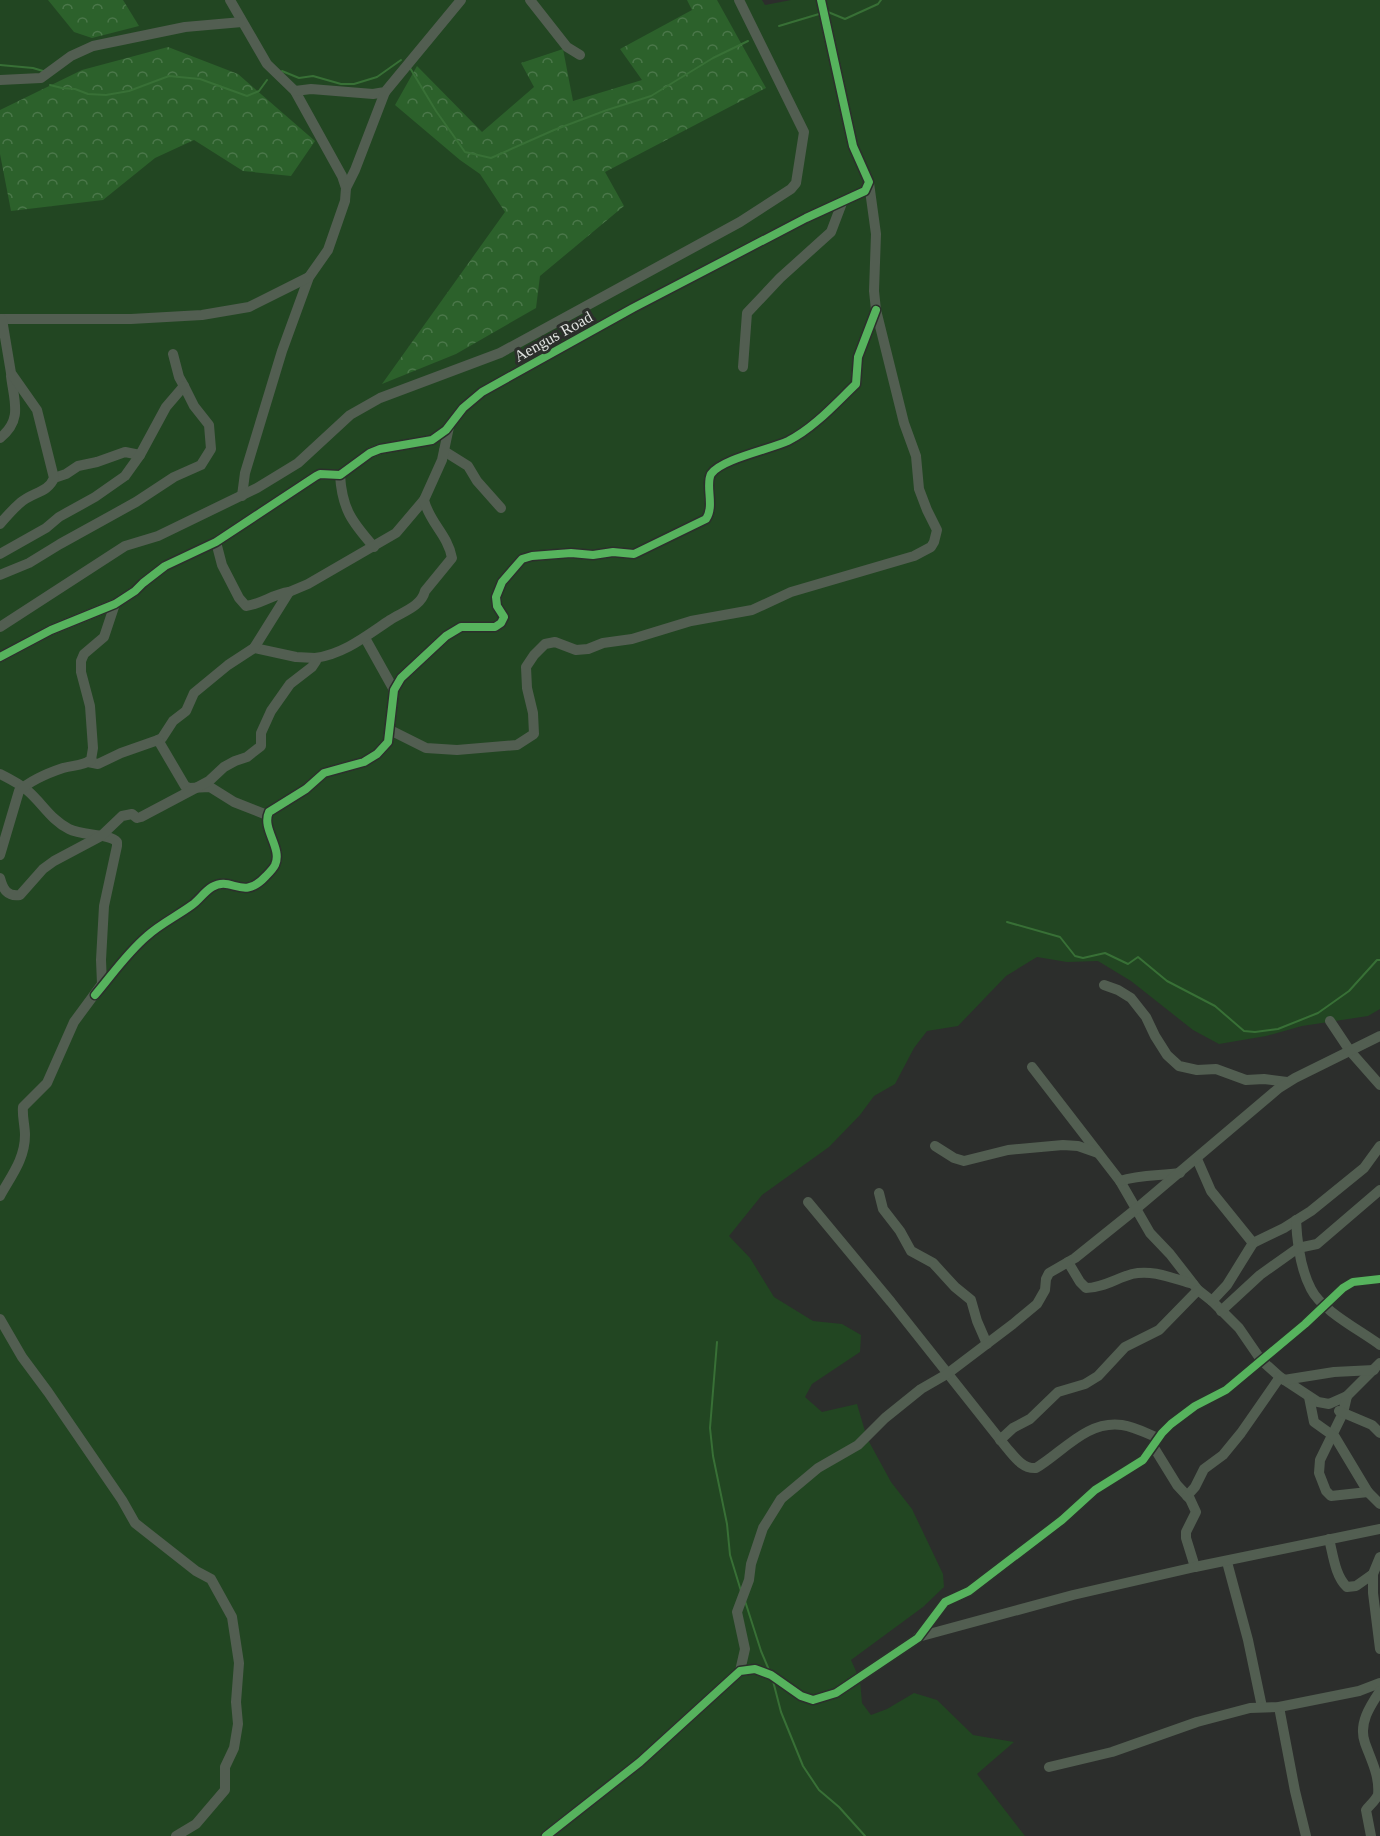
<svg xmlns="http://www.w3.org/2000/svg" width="1380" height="1836" font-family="'Times New Roman',serif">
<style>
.green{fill:#224622}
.forest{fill:url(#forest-crowns)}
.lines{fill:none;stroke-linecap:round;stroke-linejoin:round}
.stream{stroke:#387036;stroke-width:2}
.minor{stroke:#525e51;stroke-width:10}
.cycleway-casing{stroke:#2b2f2b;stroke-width:11}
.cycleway{stroke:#56b35d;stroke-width:8}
.labels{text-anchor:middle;stroke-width:6;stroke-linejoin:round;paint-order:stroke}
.street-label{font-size:16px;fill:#dfe2df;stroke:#2b2f2b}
</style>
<defs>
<pattern id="forest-crowns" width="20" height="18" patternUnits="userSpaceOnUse" patternTransform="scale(1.5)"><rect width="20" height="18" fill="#2c612b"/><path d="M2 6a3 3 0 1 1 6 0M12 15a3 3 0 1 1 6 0" fill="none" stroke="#4a7749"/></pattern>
</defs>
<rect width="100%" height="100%" fill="#2c2e2c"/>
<polygon class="green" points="0,0 762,0 765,5 791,0 1380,0 1380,1009 1368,1016 1302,1026 1266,1036 1219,1044 1193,1030 1131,981 1098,961 1067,962 1037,957 1006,976 958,1026 927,1031 914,1048 895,1084 874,1096 860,1115 829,1147 762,1195 729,1236 750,1258 774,1297 813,1321 842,1324 861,1335 860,1352 812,1384 805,1397 822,1412 857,1404 867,1438 891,1482 912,1509 943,1574 944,1587 923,1607 851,1660 860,1680 862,1703 871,1715 887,1709 914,1693 937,1700 973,1735 1014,1742 977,1774 1025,1836 0,1836"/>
<g class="forest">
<polygon points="48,0 123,0 139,26 92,38 74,32"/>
<polygon points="687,0 717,0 766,88 605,172 624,206 540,276 536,308 456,354 382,384 505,212 480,174 460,160 395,105 417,66 482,132 534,87 521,63 563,49 573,101 642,80 620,49 692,10"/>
<polygon points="168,47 238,74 315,141 291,176 243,171 194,140 155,158 103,200 11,211 0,154 0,110 82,70"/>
</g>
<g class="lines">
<g class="stream">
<polyline points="828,12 845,19 878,4 881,0"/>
<polyline points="779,26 819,14"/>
<polyline points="0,65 33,68 43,71"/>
<polyline points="410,68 436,111 465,152 491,158 554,130 607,110 651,96 713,58 748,41"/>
<polyline points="282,71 299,78 313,76 341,84 354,84 377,77 401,60"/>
<polyline points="50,85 62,88 75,89 88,94 106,95 129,91 169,76 200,79 247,96 259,91 267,80"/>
<polyline points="1007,922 1060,937 1075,956 1083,958 1105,953 1128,964 1138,957 1167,981 1215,1006 1244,1031 1255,1032 1278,1029 1318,1013 1349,991 1377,960 1380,960"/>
<polyline points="717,1342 710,1428 713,1456 727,1524 730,1555 741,1591"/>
<polyline points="745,1601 761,1651 769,1670"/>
<polyline points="773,1681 781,1712 803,1766 819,1790 839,1807 865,1836"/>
</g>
<g class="minor">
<polyline points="230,0 267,64 295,91 342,176 346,188 345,201 328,250 309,277 282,351 245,473 242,496"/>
<polyline points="530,0 567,47 580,55"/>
<polyline points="0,80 41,78 71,56 93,46 185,27 242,22"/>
<polyline points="295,91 311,89 373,94 385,92 461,0"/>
<polyline points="346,188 355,170 385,92"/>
<polyline points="0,319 131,319 202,315 249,307 309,277"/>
<polyline points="743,367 747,313 780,278 831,232 842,203"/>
<path d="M0,438C23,420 14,401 11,376"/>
<polyline points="444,451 468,466 477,481 501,508"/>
<path d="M340,475C342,509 352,522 374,547"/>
<polyline points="54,478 66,474 78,466 97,462 125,452 140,455"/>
<path d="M0,524C6,517 13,509 20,503C32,492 48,493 54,478L37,410L11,373L2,319"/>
<polyline points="0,554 46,528 59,517 95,497 125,476 140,455 166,407 184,386 179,377 173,354"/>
<polyline points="0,575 29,563 60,544 136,502 174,477 201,465 211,449 209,425 194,406 184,386"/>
<polyline points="289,592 308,584 396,533 424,500"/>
<polyline points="0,627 125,546 158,536 257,488 298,463 350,415 380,398 500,353 740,222 791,189 796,183 804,132 739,0"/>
<polyline points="365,638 394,690"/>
<polyline points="254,648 296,657 315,658"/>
<polyline points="0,657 51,630 115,604 135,591 143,583 165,566 216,542 316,476 320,474 340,475 370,453 380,449 432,440 446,430 463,408 482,392 633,308 806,218 865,191 869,182 853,146 821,0"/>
<polyline points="390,730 426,748 457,750 517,745 534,734 533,713 527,688 526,667 534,655 545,644 555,642 576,650 588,649 603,643 632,639 691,621 752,610 791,592 914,556 931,547 934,542 937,530 927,510 919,489 916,456 904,423 876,310 874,291 876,234 869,183"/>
<path d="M158,740L162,738L173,721L186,711L194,693L228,665L254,648L289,592C273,594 262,604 246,606L239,598L222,565L216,542"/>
<polyline points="88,762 98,764 121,753 158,740 185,786 189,788 210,787 234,802 267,815"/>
<path d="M0,774C10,779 20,784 28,791C42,803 51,820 69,829C82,836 109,833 117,842V846L104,906L101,960L102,984L74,1022L47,1083L23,1107C22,1116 25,1126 25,1135C25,1159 11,1176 0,1196"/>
<path d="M0,855L19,791C31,780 48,773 63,768C73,765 83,766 91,760L93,748L90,706L81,672V661L84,654L104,637L115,604"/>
<path d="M0,878C3,889 7,897 20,895L43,869L54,861L101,836L122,816L132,814L137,818L141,817L209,781L224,767L235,761L247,757L261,746V733L271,711L290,684L312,667L316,661L315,658C344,654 366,636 390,620C402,612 421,607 425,591L452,558C448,535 429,522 424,500L442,460L449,427"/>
<polyline points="1104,985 1118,990 1131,998 1146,1017 1155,1036 1167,1055 1179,1066 1197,1070 1216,1069 1246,1080 1264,1079 1287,1082"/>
<path d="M95,995C112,975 127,953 147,936C160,924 177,916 192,905C199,900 204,892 212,887C232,875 242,902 266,876C269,873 273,869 275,865C283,848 261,829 269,812L306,789L324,773L364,762L377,754L388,742L394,690L401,678L446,636L461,627H495L501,623L504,617L497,606L496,597L502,582L522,559L532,556L571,553L593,555L613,552L634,554L706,519C715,506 705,485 711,474C721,459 771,449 788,441C814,428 836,403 856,384L858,357L876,310"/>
<polyline points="1330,1021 1350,1051 1380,1085"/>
<polyline points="1032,1067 1120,1181 1150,1233 1170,1254 1198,1290 1212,1301 1239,1328 1261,1360 1280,1377 1318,1402 1329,1404 1347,1396 1380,1363"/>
<polyline points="935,1146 954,1158 964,1161 1008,1150 1063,1145 1078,1146 1098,1153"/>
<polyline points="1197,1159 1211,1191 1253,1243 1284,1228 1311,1211 1364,1168 1380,1146"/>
<path d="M1120,1181C1140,1174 1159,1176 1180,1173"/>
<polyline points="879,1193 883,1209 900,1231 911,1251 933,1263 955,1287 971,1300 977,1321 987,1344"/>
<path d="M808,1202L891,1302L1006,1447C1014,1456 1022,1469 1036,1468C1063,1452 1087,1420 1122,1425C1135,1427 1146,1433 1158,1438"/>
<path d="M1296,1220C1297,1241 1301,1270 1311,1289C1322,1311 1360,1330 1380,1345"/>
<path d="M1068,1262L1080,1282L1086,1288C1102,1288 1117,1278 1132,1274C1153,1269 1174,1279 1193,1284"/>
<polyline points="1212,1301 1227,1285 1253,1243"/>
<polyline points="1221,1311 1260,1275 1298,1248 1317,1244 1380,1190"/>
<polyline points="0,1319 22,1357 48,1392 122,1500 135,1523 196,1571 211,1579 232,1617 239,1663 236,1702 238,1724 234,1748 225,1767 225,1790 196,1824 176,1836"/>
<polyline points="1284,1380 1334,1372 1374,1370"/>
<polyline points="1347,1396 1343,1413 1320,1460 1319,1473 1326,1491 1331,1496 1368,1492"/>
<polyline points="1309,1397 1314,1422 1335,1437 1368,1492 1380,1504"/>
<polyline points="1339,1411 1372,1425 1380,1433"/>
<polyline points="1000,1440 1013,1428 1030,1419 1058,1392 1085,1384 1098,1376 1125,1347 1159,1330 1198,1290"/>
<polyline points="1153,1446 1177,1485 1190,1499 1196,1512 1186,1532 1186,1538 1195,1567"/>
<polyline points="1187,1496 1195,1487 1204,1469 1223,1455 1241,1433 1280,1377"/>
<path d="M1329,1539C1333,1554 1335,1576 1347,1587L1356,1586L1373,1574"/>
<polyline points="1380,1557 1373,1574 1373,1593 1380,1649"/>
<polyline points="1227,1562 1248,1640 1262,1707"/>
<polyline points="918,1637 1073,1595 1195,1567 1380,1529"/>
<polyline points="740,1671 745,1649 737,1612 749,1580 751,1564 763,1528 781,1499 818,1468 858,1445 885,1418 921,1389 947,1374 1013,1324 1037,1304 1045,1290 1046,1279 1049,1273 1075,1258 1136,1209 1279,1088 1295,1078 1380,1036"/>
<polyline points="1279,1707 1295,1791 1306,1836"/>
<polyline points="1049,1767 1112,1752 1197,1722 1250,1708 1279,1707 1359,1691 1380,1683"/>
<polyline points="546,1836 640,1762 740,1671 755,1669 771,1675 801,1696 813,1700 836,1693 918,1638 945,1602 969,1591 1062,1520 1095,1490 1143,1460 1162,1433 1171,1424 1195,1406 1226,1390 1305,1324 1343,1288 1353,1282 1380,1279"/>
<path d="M1371,1836L1366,1810C1370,1805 1375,1801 1378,1795C1380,1776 1371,1760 1365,1743C1358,1724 1370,1706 1380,1691"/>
</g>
<g class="cycleway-casing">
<g id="cycleway">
<polyline points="0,657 51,630 115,604 135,591 143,583 165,566 216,542 316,476 320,474 340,475 370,453 380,449 432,440 446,430 463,408 482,392 633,308 806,218 865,191 869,182 853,146 821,0"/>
<path d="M95,995C112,975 127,953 147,936C160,924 177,916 192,905C199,900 204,892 212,887C232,875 242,902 266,876C269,873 273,869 275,865C283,848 261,829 269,812L306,789L324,773L364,762L377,754L388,742L394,690L401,678L446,636L461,627H495L501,623L504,617L497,606L496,597L502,582L522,559L532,556L571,553L593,555L613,552L634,554L706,519C715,506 705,485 711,474C721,459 771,449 788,441C814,428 836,403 856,384L858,357L876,310"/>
<polyline points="546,1836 640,1762 740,1671 755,1669 771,1675 801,1696 813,1700 836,1693 918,1638 945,1602 969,1591 1062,1520 1095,1490 1143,1460 1162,1433 1171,1424 1195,1406 1226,1390 1305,1324 1343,1288 1353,1282 1380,1279"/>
</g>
</g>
<use href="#cycleway" class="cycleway"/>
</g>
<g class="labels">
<g class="street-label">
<text transform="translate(553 336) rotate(-29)" y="6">Aengus Road</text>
</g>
</g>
</svg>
